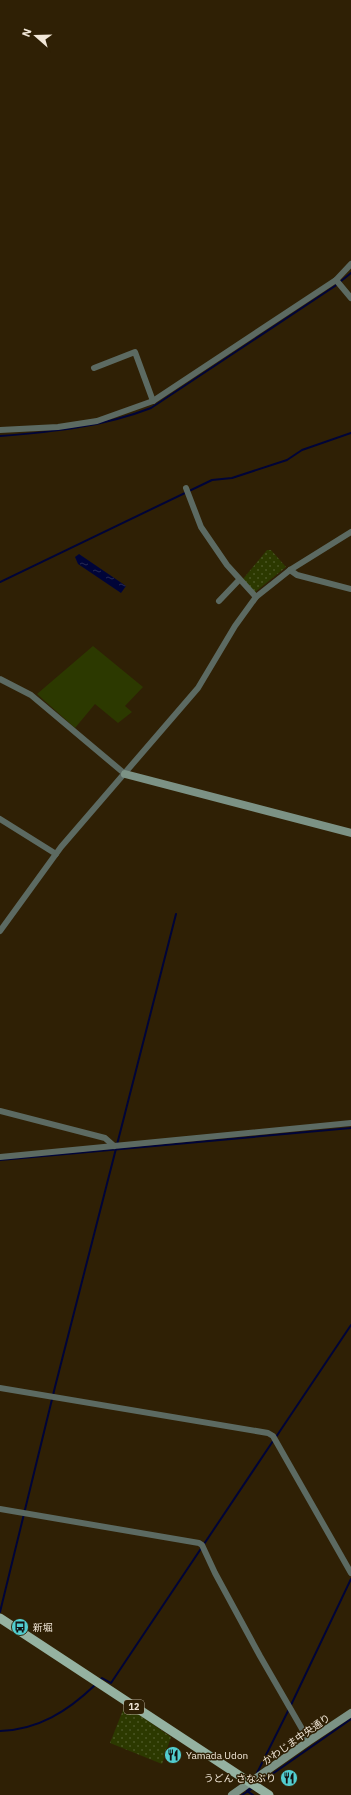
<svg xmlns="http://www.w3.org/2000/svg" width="351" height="1795" font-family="'IBM Plex Sans','Noto Sans JP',sans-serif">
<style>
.grass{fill:url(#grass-dots)}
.pitch{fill:#2c3900}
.water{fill:url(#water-ripples)}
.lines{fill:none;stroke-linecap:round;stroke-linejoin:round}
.stream{stroke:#000438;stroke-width:2}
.street{stroke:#5c6a62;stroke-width:6}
.secondary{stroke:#7c9285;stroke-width:8}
.primary{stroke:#95b2a1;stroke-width:9}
.labels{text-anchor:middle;stroke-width:3;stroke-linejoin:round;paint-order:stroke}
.shield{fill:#2f2005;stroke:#b7ab99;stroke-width:1}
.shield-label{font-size:9px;font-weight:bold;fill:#f1e7d8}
.poi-label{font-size:10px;fill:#f1e7d8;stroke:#2f2005;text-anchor:start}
.street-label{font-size:10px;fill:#f1e7d8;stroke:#2f2005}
</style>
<defs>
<pattern id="grass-dots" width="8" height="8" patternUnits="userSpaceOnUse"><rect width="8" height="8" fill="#2c3900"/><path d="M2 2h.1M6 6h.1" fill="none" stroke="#4b5624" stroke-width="1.8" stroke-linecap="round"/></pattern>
<pattern id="water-ripples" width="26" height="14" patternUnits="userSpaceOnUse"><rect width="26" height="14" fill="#000438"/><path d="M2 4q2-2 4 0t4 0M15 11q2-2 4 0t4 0" fill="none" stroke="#262954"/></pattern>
</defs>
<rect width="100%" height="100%" fill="#2f2005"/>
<g class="grass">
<polygon points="267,550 271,550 286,567 254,593 243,579"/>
<polygon points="125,1705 171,1737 162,1764 110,1743"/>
</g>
<polygon class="pitch" points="93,646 143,687 125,706 132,712 118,723 95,704 75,728 37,694"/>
<polygon class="water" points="79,554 126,586 121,593 78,564 75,557"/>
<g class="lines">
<g class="stream">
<path d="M0,436C52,432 102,427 151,408L335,286L351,273"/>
<polyline points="0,582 212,480 232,478 287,460 302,450 351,433"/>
<polyline points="0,1160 351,1128"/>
<polyline points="276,1437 351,1325"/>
<polyline points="0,1612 55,1387 176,914"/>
<polyline points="100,1680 102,1678 111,1683 273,1441"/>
<polyline points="291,1705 351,1579"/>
<path d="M0,1731C38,1730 68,1711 95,1685"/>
<polyline points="257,1773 289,1709"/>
<polyline points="258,1784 351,1719"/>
<polyline points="250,1786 247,1791 253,1795"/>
<polyline points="242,1795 253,1788"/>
</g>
<g class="street">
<polyline points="336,280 351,298"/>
<polyline points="94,368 135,352 153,401"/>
<polyline points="0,430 58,427 97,421 153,401 336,280 351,264"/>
<polyline points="186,488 201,527 227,565 256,597"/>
<polyline points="290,570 297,575 351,589"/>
<polyline points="219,601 239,580"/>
<polyline points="0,679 31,695 125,774"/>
<polyline points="0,819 56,854"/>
<polyline points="0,931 61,847 198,688 235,626 256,597 290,570 351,532"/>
<polyline points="0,1111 105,1138 114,1146"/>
<polyline points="0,1157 351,1123"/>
<polyline points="0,1388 268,1433 273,1436 351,1573"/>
<polyline points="0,1509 199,1543 202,1545 215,1573 260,1656 309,1741"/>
</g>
<g class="secondary">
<polyline points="125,774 351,833"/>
<polyline points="232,1795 309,1741 351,1713"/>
</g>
<polyline class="primary" points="0,1618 269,1795"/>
</g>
<defs>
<g id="bus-disc" transform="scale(0.9)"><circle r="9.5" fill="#52cdcf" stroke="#2f2005"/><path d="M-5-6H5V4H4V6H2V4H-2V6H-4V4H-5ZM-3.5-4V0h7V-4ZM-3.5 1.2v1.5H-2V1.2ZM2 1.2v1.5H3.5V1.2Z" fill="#111"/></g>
<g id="restaurant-disc" transform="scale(0.9)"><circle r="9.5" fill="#52cdcf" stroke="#2f2005"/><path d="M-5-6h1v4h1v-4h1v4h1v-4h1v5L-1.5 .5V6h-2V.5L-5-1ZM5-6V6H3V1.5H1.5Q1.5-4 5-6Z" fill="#111"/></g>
</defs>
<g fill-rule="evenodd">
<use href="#bus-disc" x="20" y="1627"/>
<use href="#restaurant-disc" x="173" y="1755"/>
<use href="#restaurant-disc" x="289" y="1778"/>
</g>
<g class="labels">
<rect class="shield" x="124" y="1700" width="20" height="14" rx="3"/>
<g class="shield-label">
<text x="134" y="1710">12</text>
</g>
<g class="poi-label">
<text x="33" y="1631">新堀</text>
<text x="186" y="1759">Yamada Udon</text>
<text x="276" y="1782" text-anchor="end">うどん さなぶり</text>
</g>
<g class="street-label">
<text transform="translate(296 1739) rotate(-35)" y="4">かわじま中央通り</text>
</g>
</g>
<g transform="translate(36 36) rotate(290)" stroke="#2f2005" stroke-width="3" paint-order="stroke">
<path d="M0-3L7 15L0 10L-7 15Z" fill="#f1e7d8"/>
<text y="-6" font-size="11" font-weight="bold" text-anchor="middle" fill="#f1e7d8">N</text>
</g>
</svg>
